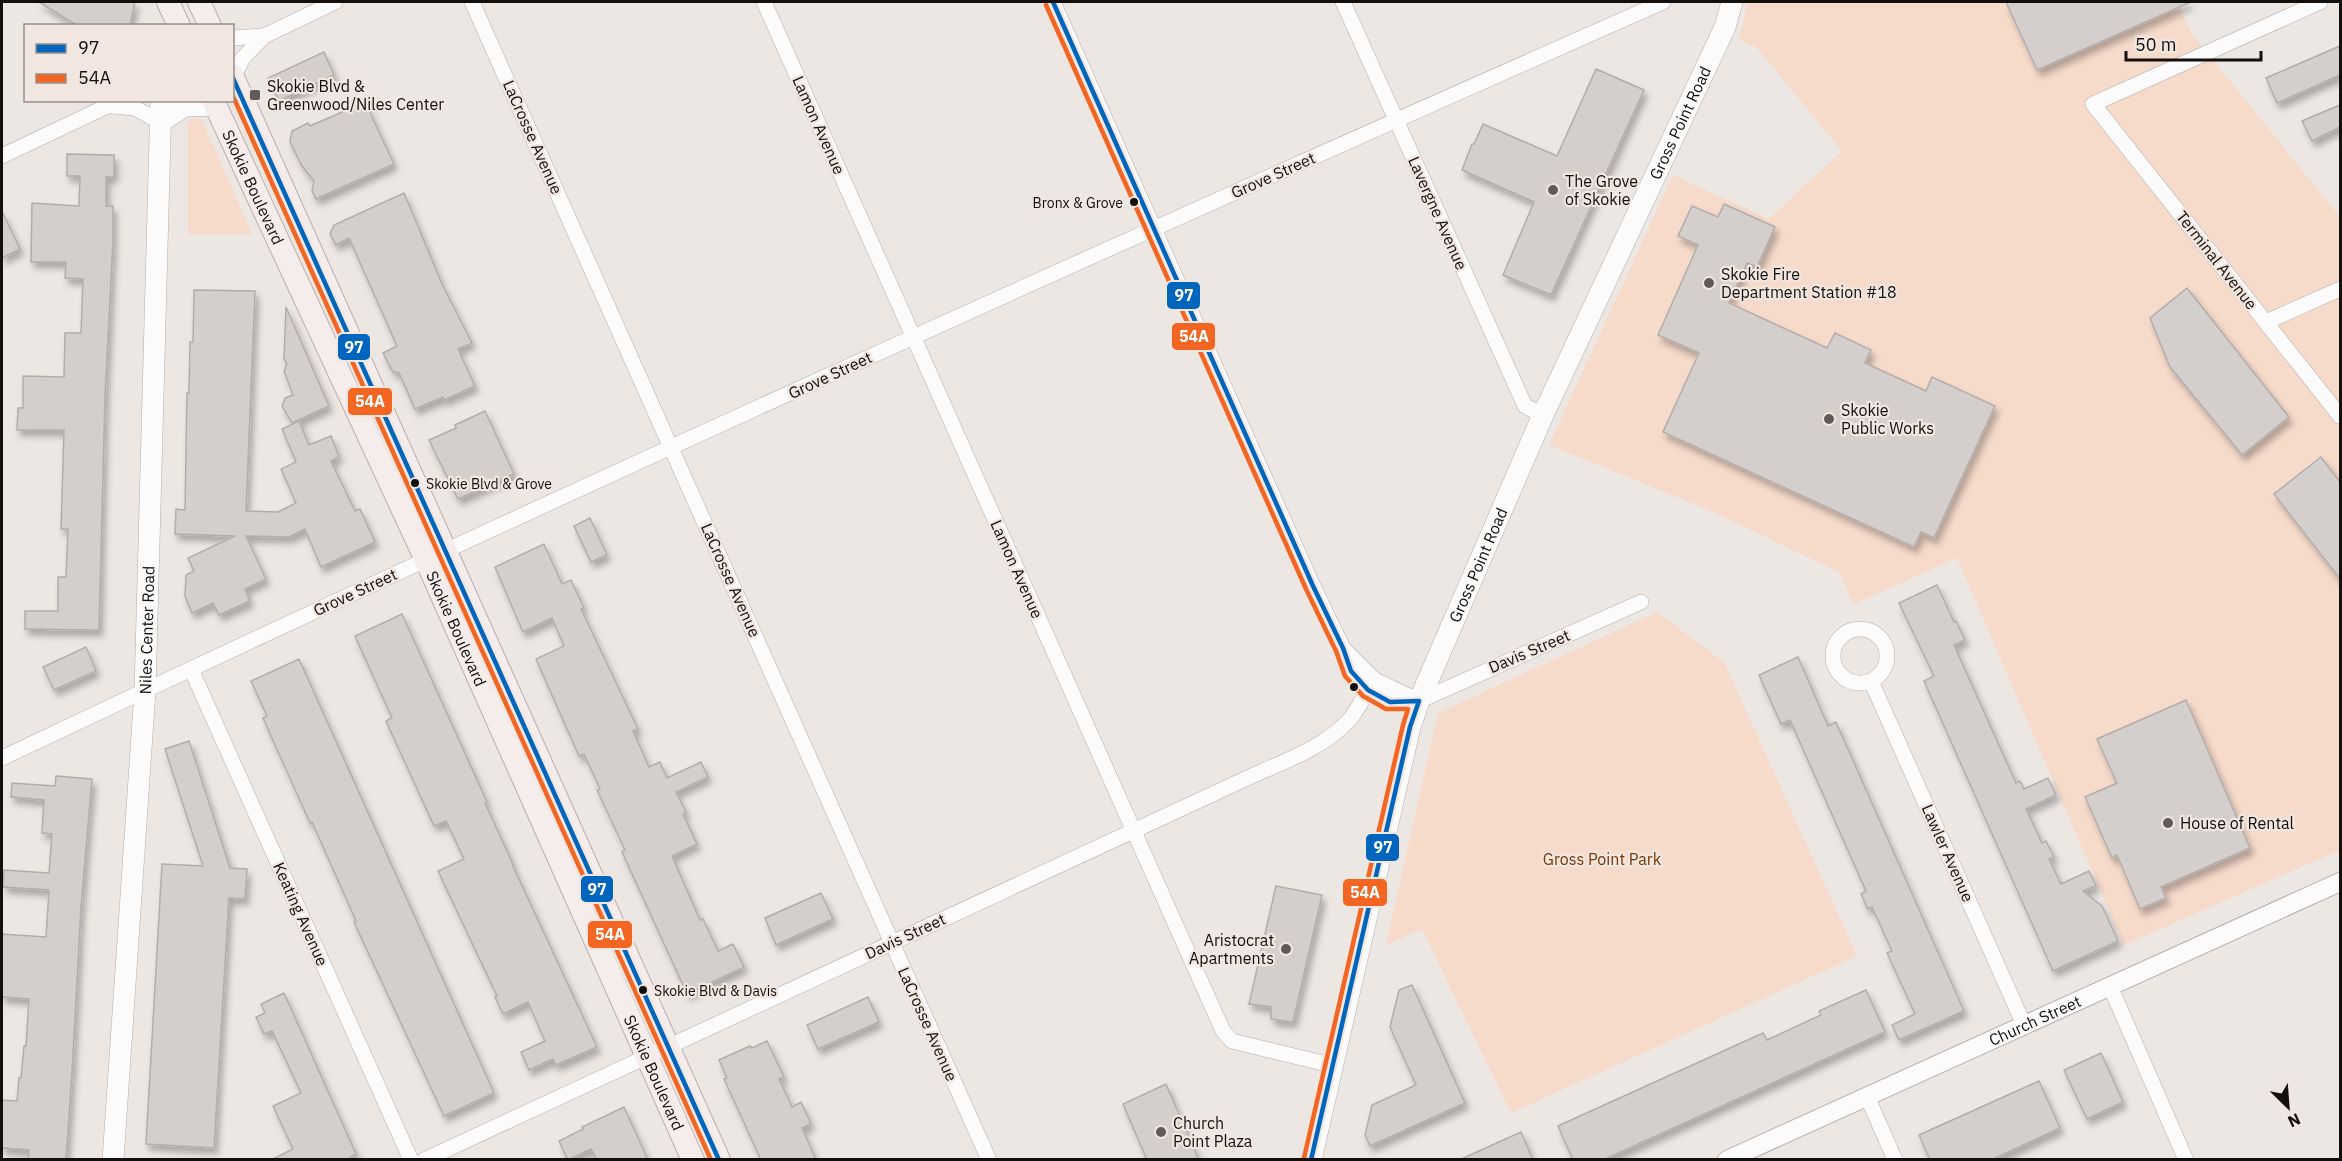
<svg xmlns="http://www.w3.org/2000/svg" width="2342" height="1161" font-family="'IBM Plex Sans',sans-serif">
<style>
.green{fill:#f6daca}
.building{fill:#d4cfcc;stroke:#b2adab;stroke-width:1.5;filter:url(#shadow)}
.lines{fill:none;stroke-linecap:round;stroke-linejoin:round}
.minor-casing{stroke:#b2aeab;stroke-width:16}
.tertiary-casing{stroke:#b2aeab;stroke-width:20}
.secondary-casing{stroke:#b2aeab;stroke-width:22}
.primary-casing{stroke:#baadab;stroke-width:24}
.minor{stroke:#fcfbfb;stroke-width:15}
.tertiary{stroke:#fcfbfb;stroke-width:18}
.secondary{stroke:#fcfbfb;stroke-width:21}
.primary{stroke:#f4edec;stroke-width:22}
.bus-1-casing{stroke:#f1e6e0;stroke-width:9}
.bus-2-casing{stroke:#f1e6e0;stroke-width:9}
.bus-1{stroke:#0065bd;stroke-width:4.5}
.bus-2{stroke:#f26522;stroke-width:4.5}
.poi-dot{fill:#5f5b58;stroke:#f1e6e0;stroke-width:2}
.bus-dot{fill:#120f0d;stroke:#f1e6e0;stroke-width:2}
.labels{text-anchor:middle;stroke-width:4.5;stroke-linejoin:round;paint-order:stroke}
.bus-label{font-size:14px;fill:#120f0d;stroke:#f1e6e0;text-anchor:start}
.poi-label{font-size:16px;fill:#120f0d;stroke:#f1e6e0;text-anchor:start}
.street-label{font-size:16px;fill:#120f0d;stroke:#f1e6e0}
.park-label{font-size:16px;fill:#793500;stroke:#f1e6e0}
.line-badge{stroke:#f1e6e0;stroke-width:2}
.badge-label{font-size:16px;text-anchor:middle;font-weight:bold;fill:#fff}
</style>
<defs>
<filter id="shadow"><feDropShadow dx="3.5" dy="6" stdDeviation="3" flood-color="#0004"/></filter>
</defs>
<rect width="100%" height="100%" fill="#ede7e4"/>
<g class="green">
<polygon points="1748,2 2177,2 2192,34 2340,217 2340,850 2124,945 1957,558 1854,604 1839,572 1706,509 1549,445 1673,175 1769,219 1842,151 1756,47 1739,40"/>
<polygon points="199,118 202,120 252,234 188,234 188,122 190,119"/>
<polygon points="1657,612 1724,662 1857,956 1511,1113 1422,929 1386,945 1438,713"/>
</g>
<g class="building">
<polygon points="39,2 135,2 130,26 78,26"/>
<polygon points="2006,2 2191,2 2037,70"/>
<polygon points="2340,46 2340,75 2277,103 2266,78"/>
<polygon points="324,52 334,75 279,101 268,78"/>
<polygon points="1596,69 1644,90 1551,295 1503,275 1534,202 1462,170 1472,144 1474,144 1483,124 1557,156"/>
<polygon points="365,102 394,164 316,199 312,191 314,181 302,166 290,142 292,131 308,123 310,126"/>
<polygon points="2340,105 2340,127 2312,141 2302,121"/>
<polygon points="67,154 114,155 114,177 106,177 106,206 113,206 113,240 105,397 99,630 25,629 25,611 58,611 58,577 66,577 68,529 61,529 64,430 17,430 18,408 23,408 23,376 64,377 65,333 81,333 83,279 65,278 66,262 31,262 32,203 79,206 80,176 67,176"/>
<polygon points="404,193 442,284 472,343 458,349 475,386 444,400 443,397 415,409 399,373 393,372 383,353 397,346 349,238 336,245 330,234 334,225"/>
<polygon points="1724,204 1775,227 1757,267 1747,263 1729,303 1827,348 1835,333 1871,350 1865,363 1926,391 1932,377 1995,406 1934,538 1921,532 1914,547 1663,432 1699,353 1658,335 1698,245 1678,236 1692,206 1718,217"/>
<polygon points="2,211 20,249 2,258"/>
<polygon points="2187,288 2289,417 2242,455 2170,367 2150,318"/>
<polygon points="194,290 255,291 246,511 278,512 296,503 281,469 296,462 282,429 299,421 309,445 331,436 339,457 331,461 355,511 360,509 375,542 321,567 305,529 289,537 246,536 266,579 245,589 250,601 219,615 213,603 192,613 185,596 186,575 194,571 188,558 235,536 175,534 176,509 185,510 187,393 189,393 190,342 193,342"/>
<polygon points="286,307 329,406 292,423 282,406 285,398 293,395 284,371 287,364 284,359"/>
<polygon points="485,411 514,474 458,499 429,440 456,428 455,425"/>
<polygon points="2321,457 2340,482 2340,579 2274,494"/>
<polygon points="590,518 607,555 591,562 574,526"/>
<polygon points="544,544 562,584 571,580 584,608 581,609 638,729 633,731 649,767 660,762 667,778 701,762 708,777 676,792 686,812 683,814 697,844 672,856 700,920 703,919 718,951 733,944 744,967 687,994 622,852 625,850 597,790 600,789 584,754 579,756 536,659 564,646 552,618 523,632 495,567"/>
<polygon points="1937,585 1954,622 1956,621 1965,640 1954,645 2016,783 2020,781 2024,789 2048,778 2056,795 2026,809 2042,843 2046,841 2054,857 2049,859 2061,884 2089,871 2096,886 2083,891 2102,906 2118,941 2053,971 1924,681 1934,676 1899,603"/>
<polygon points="402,614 487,802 485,803 513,864 512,864 597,1047 556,1065 553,1059 529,1070 521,1052 545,1041 528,1002 503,1014 495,997 497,996 438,871 464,859 446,821 434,826 386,721 392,718 355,636"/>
<polygon points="86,647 96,671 54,690 43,667"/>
<polygon points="1798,657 1828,726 1836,722 1964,1011 1899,1040 1892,1025 1915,1014 1887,953 1892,951 1872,907 1868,909 1861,894 1866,891 1790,720 1781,724 1759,675"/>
<polygon points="299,659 494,1093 444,1116 354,922 356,921 312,822 310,823 279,754 263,718 267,716 251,681"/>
<polygon points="2186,700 2250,848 2161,887 2166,898 2140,909 2117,855 2112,858 2085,797 2117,783 2097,739"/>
<polygon points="189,741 230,868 247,869 245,899 229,898 214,1148 146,1144 162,864 203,866 165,749"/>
<polygon points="56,776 92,779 81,907 72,1072 66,1160 28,1160 29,1150 2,1148 2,1100 17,1101 19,1078 21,1078 24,1046 26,1046 29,999 2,997 2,934 46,937 49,890 3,887 4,870 49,873 52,834 42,833 44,800 11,797 12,783 55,786"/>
<polygon points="1276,886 1322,895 1293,1022 1271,1019 1271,1007 1249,1004"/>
<polygon points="821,893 833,919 776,945 765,918"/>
<polygon points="1412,985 1465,1103 1370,1146 1365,1135 1372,1105 1416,1085 1390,1027 1399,990"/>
<polygon points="1866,990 1885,1032 1603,1160 1573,1160 1558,1126 1763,1033 1767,1040 1821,1015 1819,1011"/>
<polygon points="284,993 356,1154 346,1160 271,1160 293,1149 273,1106 301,1093 272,1031 264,1034 256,1017 265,1013 261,1004"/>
<polygon points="868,997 879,1022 818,1049 807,1025"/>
<polygon points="767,1041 784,1077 779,1079 792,1107 801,1102 811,1124 802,1128 816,1160 761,1160 724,1079 727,1078 719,1060 750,1046 752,1048"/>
<polygon points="2101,1053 2123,1102 2087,1119 2064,1070"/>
<polygon points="2039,1081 2060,1128 1991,1160 1930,1160 1919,1135"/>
<polygon points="1166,1084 1199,1160 1147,1160 1123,1104"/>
<polygon points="624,1107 648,1160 597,1160 591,1149 568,1160 559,1141 583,1129 582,1127"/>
<polygon points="1521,1132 1533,1160 1459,1160"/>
</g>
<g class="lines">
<g class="minor-casing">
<g id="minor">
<polyline points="472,2 989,1160"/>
<polyline points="764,2 1223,1031 1232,1041 1331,1065"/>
<polyline points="1053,2 1313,586 1343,648 1351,671 1368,690 1390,702 1419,701 1641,602"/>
<polyline points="1343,2 1525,406 1543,415"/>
<polyline points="2320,2 2093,104 2340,416"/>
<polyline points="232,38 264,36"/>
<polyline points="233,77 243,58 264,36 335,2"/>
<polyline points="112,106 135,108 160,122"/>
<polyline points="2,156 120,100"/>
<polyline points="2266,322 2340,289"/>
<circle cx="1860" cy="656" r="27"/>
<polyline points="1345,650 1375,680 1415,699"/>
<polyline points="191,669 411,1160"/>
<polyline points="1871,681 2024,1025"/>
<path d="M2,758C551,498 1106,248 1663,2"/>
<polyline points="2110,986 2186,1160"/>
<polyline points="1867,1096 1895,1160"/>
<path d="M424,1160L1256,774C1290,759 1325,747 1351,718C1357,710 1363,699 1368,690"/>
</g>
</g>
<g class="tertiary-casing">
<g id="tertiary">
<path id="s1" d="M1727,1160L2340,882"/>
</g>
</g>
<g class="secondary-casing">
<g id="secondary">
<polyline points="160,122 185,106 216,105"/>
<path id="s2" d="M113,1160L145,691L161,100"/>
<path id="s3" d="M1311,1160L1410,727L1419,701L1543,415L1725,27L1732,2"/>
</g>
</g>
<g class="primary-casing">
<g id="primary">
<polyline points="168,2 179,26"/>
<polyline points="199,2 210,26"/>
<polyline points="232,75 719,1160"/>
<path id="s4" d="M213,100L426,560L693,1160"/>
</g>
</g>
<use href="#minor" class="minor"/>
<use href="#tertiary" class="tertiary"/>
<use href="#secondary" class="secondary"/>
<use href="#primary" class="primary"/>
<g class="bus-1-casing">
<g id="bus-1">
<polyline points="1053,2 1313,586 1343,648 1351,671 1368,690 1390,702 1419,701 1410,727 1311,1160"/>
<polyline points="232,76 719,1160"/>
</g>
</g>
<g class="bus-2-casing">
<g id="bus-2">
<polyline points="1046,5 1306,589 1336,651 1345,676 1363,696 1386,709 1408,709 1403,725 1304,1158"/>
<polyline points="232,94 711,1160"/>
</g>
</g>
<use href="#bus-1" class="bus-1"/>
<use href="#bus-2" class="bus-2"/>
</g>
<g class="poi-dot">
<rect x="249" y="89" width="12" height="12" rx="3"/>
<circle cx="1553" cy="190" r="6"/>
<circle cx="1709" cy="283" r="6"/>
<circle cx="1829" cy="419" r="6"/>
<circle cx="2168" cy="823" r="6"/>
<circle cx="1286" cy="949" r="6"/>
<circle cx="1161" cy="1132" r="6"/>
</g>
<g class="bus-dot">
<circle cx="1134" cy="202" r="5"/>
<circle cx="415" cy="483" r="5"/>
<circle cx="1354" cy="687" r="5"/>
<circle cx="643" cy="990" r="5"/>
</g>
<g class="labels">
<g class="bus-label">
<text x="1123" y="208" text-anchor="end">Bronx &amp; Grove</text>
<text x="426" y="489">Skokie Blvd &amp; Grove</text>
<text x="654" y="996">Skokie Blvd &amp; Davis</text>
</g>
<g class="poi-label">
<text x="267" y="92">Skokie Blvd &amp;<tspan x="267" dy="18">Greenwood/Niles Center</tspan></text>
<text x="1565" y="187">The Grove<tspan x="1565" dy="18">of Skokie</tspan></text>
<text x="1721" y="280">Skokie Fire<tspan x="1721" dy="18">Department Station #18</tspan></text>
<text x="1841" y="416">Skokie<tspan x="1841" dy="18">Public Works</tspan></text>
<text x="2180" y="829">House of Rental</text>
<text x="1274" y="946" text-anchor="end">Aristocrat<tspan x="1274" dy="18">Apartments</tspan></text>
<text x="1173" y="1129">Church<tspan x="1173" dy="18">Point Plaza</tspan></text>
</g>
<g class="street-label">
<text dy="6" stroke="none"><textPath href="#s3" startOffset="1106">Gross Point Road</textPath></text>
<text transform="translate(819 125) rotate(66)" y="6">Lamon Avenue</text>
<text transform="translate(533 137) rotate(66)" y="6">LaCrosse Avenue</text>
<text transform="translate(1273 175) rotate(-24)" y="6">Grove Street</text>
<text dy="6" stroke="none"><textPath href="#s4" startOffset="96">Skokie Boulevard</textPath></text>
<text transform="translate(1438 213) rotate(66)" y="6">Lavergne Avenue</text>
<text transform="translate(2217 260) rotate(52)" y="6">Terminal Avenue</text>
<text transform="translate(830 375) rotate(-25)" y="6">Grove Street</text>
<text dy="6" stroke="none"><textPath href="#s3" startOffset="620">Gross Point Road</textPath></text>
<text transform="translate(1017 569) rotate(66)" y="6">Lamon Avenue</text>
<text transform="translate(731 580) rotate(66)" y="6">LaCrosse Avenue</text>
<text transform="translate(355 592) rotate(-25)" y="6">Grove Street</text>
<text dy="6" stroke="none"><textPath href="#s4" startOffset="582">Skokie Boulevard</textPath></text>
<text dy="6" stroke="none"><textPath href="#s2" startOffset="531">Niles Center Road</textPath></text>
<text transform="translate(1529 651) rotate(-23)" y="6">Davis Street</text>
<text transform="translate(1948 853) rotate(66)" y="6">Lawler Avenue</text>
<text transform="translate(301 914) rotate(66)" y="6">Keating Avenue</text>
<text transform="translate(905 936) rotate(-25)" y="6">Davis Street</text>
<text dy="6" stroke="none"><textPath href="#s1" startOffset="338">Church Street</textPath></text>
<text transform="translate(928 1024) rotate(66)" y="6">LaCrosse Avenue</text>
<text dy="6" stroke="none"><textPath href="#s4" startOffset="1068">Skokie Boulevard</textPath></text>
</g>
<g class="park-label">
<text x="1602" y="865">Gross Point Park</text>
</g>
</g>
<g class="line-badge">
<rect x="1166" y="281" width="35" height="29" rx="6" fill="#0065bd"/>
<rect x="1171" y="322" width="45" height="29" rx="6" fill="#f26522"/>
<rect x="337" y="333" width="34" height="28" rx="6" fill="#0065bd"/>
<rect x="347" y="387" width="46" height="29" rx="6" fill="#f26522"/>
<rect x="1365" y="833" width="35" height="29" rx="6" fill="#0065bd"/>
<rect x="580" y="875" width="34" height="28" rx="6" fill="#0065bd"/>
<rect x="1342" y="878" width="46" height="29" rx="6" fill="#f26522"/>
<rect x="587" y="920" width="46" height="29" rx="6" fill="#f26522"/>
</g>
<g class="badge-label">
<text x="1184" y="301">97</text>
<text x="1194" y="342">54A</text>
<text x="354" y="353">97</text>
<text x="370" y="407">54A</text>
<text x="1383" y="853">97</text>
<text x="597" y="895">97</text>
<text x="1365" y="898">54A</text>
<text x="610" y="940">54A</text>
</g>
<rect width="2342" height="1161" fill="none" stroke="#120f0d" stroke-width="6"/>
<rect x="24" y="24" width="210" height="78" fill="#f1e6e0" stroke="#98908c" stroke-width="1.5"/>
<rect x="36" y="44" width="30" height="9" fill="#0065bd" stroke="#98908c" stroke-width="1.5"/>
<text x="78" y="54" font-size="18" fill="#120f0d">97</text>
<rect x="36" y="74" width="30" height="9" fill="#f26522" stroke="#98908c" stroke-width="1.5"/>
<text x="78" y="84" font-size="18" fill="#120f0d">54A</text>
<g transform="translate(2288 1107) rotate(155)" stroke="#f1e6e0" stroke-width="4.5" paint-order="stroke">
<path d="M0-4.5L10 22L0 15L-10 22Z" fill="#120f0d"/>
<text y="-9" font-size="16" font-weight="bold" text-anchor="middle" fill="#120f0d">N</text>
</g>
<path d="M2126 51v9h135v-9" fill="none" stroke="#120f0d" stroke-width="3"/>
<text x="2135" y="51" font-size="18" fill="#120f0d" stroke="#f1e6e0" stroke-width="4.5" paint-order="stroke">50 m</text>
</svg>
